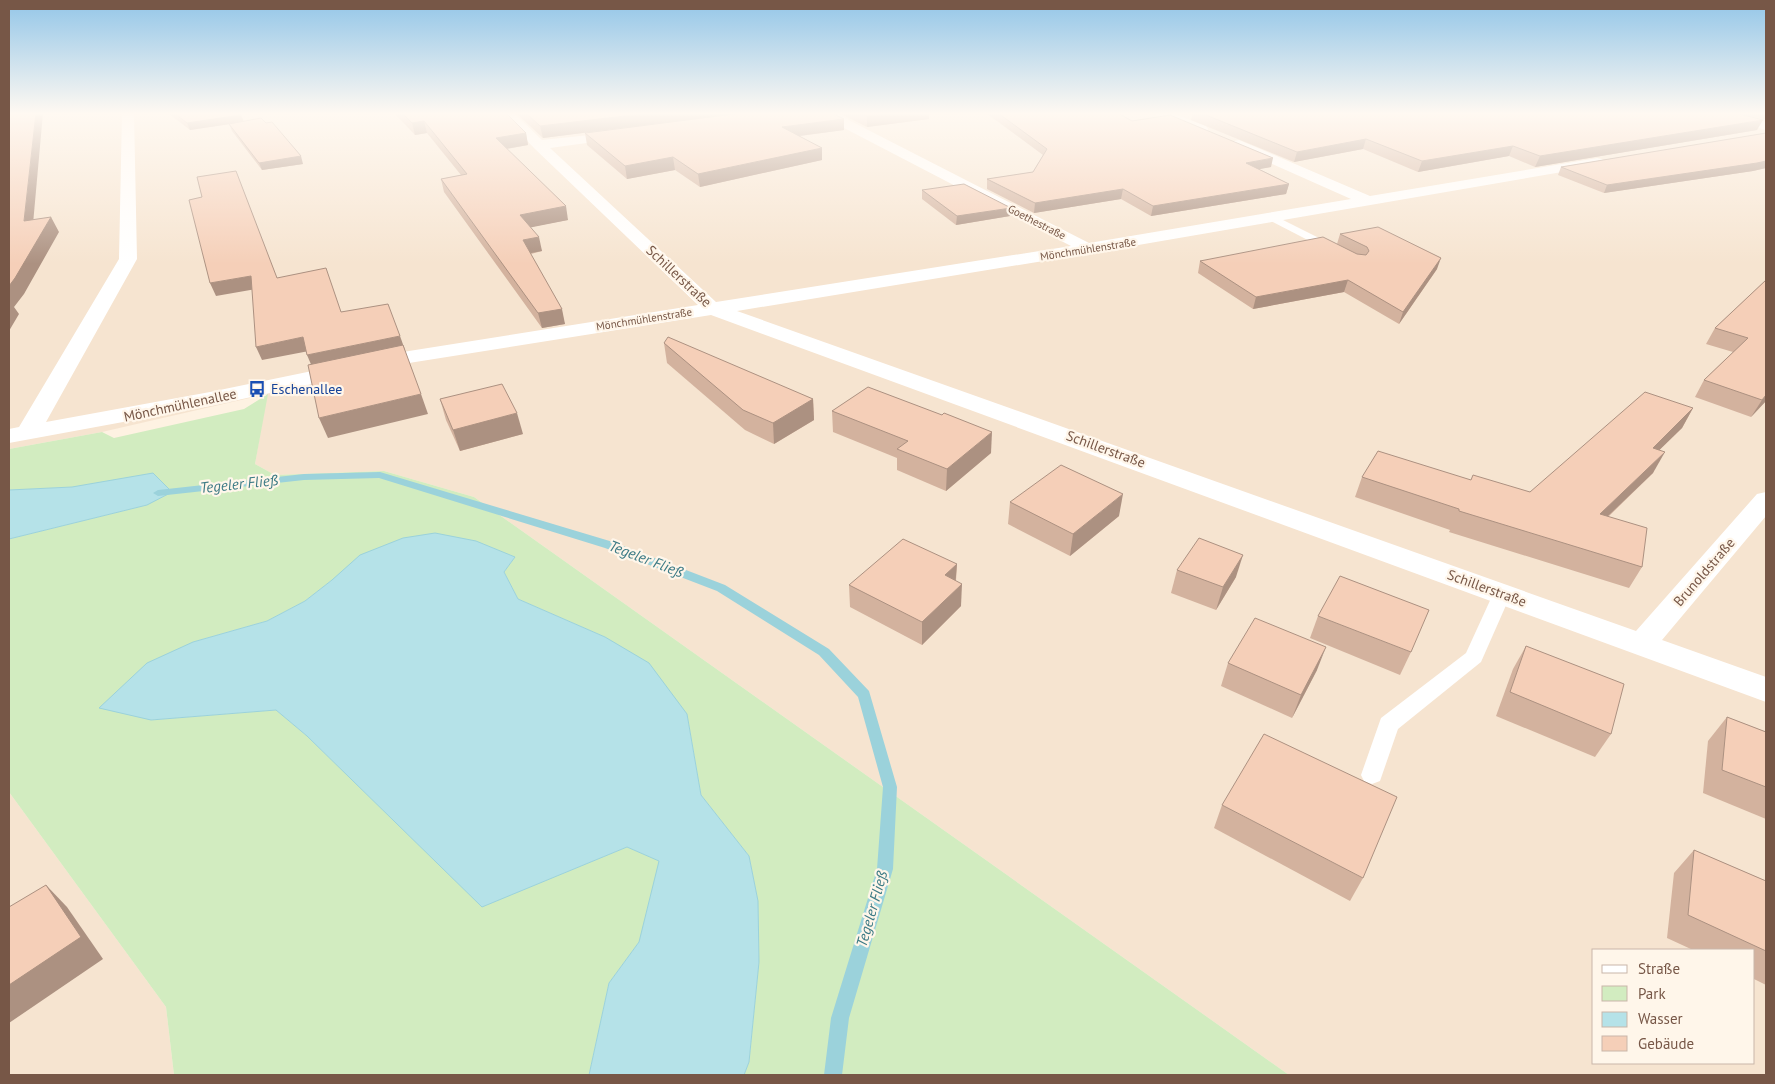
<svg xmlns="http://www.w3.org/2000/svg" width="1775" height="1084" font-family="'PT Sans',sans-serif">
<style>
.residential{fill:#f6e4d0;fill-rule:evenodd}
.green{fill:#d2ecc0}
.water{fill:#b5e2e8;stroke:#9bd2db}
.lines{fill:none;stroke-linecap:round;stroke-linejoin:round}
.stream{fill:#9bd2db;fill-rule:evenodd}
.lane{fill:#fff;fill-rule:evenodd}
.street{fill:#fff;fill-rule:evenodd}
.wall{fill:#d3b29e}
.shaded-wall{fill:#ac9181}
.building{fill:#f5cfb8;stroke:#ac9181}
.labels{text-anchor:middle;stroke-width:4.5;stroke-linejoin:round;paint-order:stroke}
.far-street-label{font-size:11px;fill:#775747;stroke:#fff6ea}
.street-label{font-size:14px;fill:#775747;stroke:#fff6ea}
.transit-label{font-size:14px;fill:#164399;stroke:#fff6ea;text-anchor:start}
.water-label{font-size:15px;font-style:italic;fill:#3c7a85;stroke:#fff6ea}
</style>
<rect width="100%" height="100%" fill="#fef2e2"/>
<g class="residential">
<path d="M9,113H1766V1075H1289L474,497L384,471L275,475L255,464L267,394L102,432L9,449ZM1594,950H1754V1063H1594Z"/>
<polygon points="9,792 166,1007 174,1075 9,1075"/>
</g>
<polygon class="green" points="268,394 255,464 275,475 384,471 474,497 1289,1075 744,1075 749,1062 759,962 758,901 749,856 701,795 687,714 605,637 518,599 504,572 515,557 332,580 305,601 267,621 193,642 151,720 276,710 307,736 482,906 627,847 660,861 639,942 609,983 589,1075 174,1075 166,1007 9,792 9,539 147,505 72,487 9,490 9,449 102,432 114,438 244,409"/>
<g class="water">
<polygon points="153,473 172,492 147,505 9,539 9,490 72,487"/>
<polygon points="435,533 476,541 515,557 504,572 518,599 605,637 649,663 687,714 701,795 749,856 758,901 759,962 749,1062 744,1075 589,1075 609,983 639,942 659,861 627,847 482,907 307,736 276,710 151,720 99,708 147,663 193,642 267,621 305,601 332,580 360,555 403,538"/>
</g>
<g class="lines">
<polygon class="stream" points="380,472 613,542 725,585 829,649 869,691 897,787 893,869 849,1018 842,1075 824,1075 831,1018 877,869 883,787 858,697 819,655 717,591 605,548 379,478 304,480 158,496 153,493 158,490 304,474"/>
<g class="lane">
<polygon points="1273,215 1339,248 1341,250 1335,253 1331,252 1269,220 1268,218"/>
<polygon points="1502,588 1509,590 1511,594 1481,662 1398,729 1380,781 1372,784 1364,781 1361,775 1381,718 1466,653 1493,594 1495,590"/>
</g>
<g class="street">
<polygon points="122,113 134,113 137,259 46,422 210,392 409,351 698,305 534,148 501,113 514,113 542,140 628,131 630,134 623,138 550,148 716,302 1071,246 821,116 820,113 835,113 1089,243 1351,199 1234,147 1232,144 1234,141 1239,140 1370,196 1597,158 1602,159 1604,162 1597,166 1086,254 737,311 1636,631 1757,494 1766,492 1766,516 1662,640 1766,677 1766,702 711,315 409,363 210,406 9,443 9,429 19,427 119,259"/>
<polygon points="1155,113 1172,113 1206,126 1208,129 1206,132 1196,132 1156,116"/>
<polygon points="1714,113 1733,113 1766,122 1766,130 1715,116"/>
</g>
</g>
<g class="wall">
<polygon points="168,113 236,113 241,115 243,121 303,164 262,170 232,131 229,124 190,130"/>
<polygon points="394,113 506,113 526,133 528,145 507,149 568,220 530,227 542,251 531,254 565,324 542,328 444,192 441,179 461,175 427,133 415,135"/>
<polygon points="516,113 832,113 844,119 844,130 800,136 822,160 700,187 675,170 627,179 587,145 585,133 738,113 543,138"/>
<polygon points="839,113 929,113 929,119 867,127"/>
<polygon points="986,113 1118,113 1132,121 1271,167 1259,169 1289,184 1286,194 1151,216 1121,199 1034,213 987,189 987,179 1033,172 1043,155"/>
<polygon points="1193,113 1737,113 1757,130 1535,167 1509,156 1418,172 1363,149 1294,162 1191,120"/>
<polygon points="1739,113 1766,113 1766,119 1764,119"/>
<polygon points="1766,133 1766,168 1753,171 1604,193 1558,175 1561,167"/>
<polygon points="922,190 1010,216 956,225 922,199"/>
<polygon points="1340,234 1437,269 1399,324 1344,292 1253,309 1198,273 1200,261 1337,244"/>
<polygon points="1766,280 1766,401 1751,417 1695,397 1704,380 1733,352 1706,344 1715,328"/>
<polygon points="664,343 813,399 814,420 774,444 745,430 667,363"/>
<polygon points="440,399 523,434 460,451 446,420"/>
<polygon points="1693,408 1682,428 1659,450 1653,473 1608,517 1642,567 1629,588 1449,532 1450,530 1355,497 1362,477 1471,480 1530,492"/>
<polygon points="832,411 991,453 946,491 897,470 897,458 833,432"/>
<polygon points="1010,502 1119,516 1070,556 1008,524"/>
<polygon points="957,564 956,581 961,606 922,645 850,607 849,585"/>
<polygon points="1177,570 1236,577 1216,610 1171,593"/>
<polygon points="1318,616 1411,652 1400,675 1310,638"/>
<polygon points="1526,646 1611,734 1595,757 1496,716 1513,669"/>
<polygon points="1228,663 1317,670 1292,718 1221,686"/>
<polygon points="1727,717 1766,732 1766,819 1703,793 1708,741"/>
<polygon points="1222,805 1363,878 1350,901 1214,828"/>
<polygon points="1694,850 1766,881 1766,985 1754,979 1754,950 1693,950 1667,938 1674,873"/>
</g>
<g class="shaded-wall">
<polygon points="36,113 43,113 32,235 24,221"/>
<polygon points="650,113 741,113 543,138 540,126"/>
<polygon points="891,113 929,113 929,119 867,127 867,116"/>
<polygon points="241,115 244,122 190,130 187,123"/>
<polygon points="844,119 844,130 783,138 782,127"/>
<polygon points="1763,120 1757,130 1535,167 1540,156"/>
<polygon points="424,121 427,133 415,135 412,123"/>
<polygon points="526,133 528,145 499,150 496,138"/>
<polygon points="1366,139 1363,149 1294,162 1297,152"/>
<polygon points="1513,146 1509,156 1418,172 1422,161"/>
<polygon points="822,148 822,160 700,187 698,174"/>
<polygon points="301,156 303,164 262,170 259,163"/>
<polygon points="673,157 675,170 627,179 625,166"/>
<polygon points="1273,158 1271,167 1244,172 1246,163"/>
<polygon points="1766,161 1766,168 1753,171 1604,193 1607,185"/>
<polygon points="1289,184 1286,194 1151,216 1153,206"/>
<polygon points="1123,189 1121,199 1034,213 1035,203"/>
<polygon points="566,206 568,220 523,229 520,215"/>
<polygon points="1011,208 1010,216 956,225 957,216"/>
<polygon points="51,217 59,232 24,294 14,307 19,314 9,331 9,286"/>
<polygon points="539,237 542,251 526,254 523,240"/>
<polygon points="1441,258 1437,269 1399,324 1403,312"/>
<polygon points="251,276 256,289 216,296 210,283"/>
<polygon points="1348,280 1344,292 1253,309 1256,297"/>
<polygon points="562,309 565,324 542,328 538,313"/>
<polygon points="400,336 405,350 313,369 307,355"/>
<polygon points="303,337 309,351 262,360 256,347"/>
<polygon points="421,394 428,414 328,438 319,418"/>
<polygon points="1766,395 1766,401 1751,417 1762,400"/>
<polygon points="813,399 814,420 774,444 773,423"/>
<polygon points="1693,408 1682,428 1641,468 1653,448"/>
<polygon points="517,413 523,434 460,451 453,430"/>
<polygon points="992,432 991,453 946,491 947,469"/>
<polygon points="1665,452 1653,473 1588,535 1600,514"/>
<polygon points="1123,494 1119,516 1070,556 1073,534"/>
<polygon points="1243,555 1236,577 1216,610 1223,587"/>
<polygon points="957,564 955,587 945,575"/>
<polygon points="962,584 961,606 922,645 922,622"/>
<polygon points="1326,647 1317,670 1292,718 1301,695"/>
<polygon points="46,885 67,907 103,959 9,1023 9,985"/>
</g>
<g class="building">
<polygon points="9,113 36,113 24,221 51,217 15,278 9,286"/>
<polygon points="174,113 236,113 241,115 187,123"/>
<polygon points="402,113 506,113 526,133 496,138 566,206 520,215 539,237 523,240 562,309 538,313 441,179 467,174 424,121 412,123"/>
<polygon points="526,113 650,113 540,126"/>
<polygon points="741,113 832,113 844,119 782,127 822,148 698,174 673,157 625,166 585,133"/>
<polygon points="861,113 891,113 867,116"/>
<polygon points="998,113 1118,113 1132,121 1170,115 1273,158 1246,163 1289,184 1153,206 1123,189 1035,203 987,179 1033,172 1047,149"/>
<polygon points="1201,113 1737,113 1763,120 1540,156 1513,146 1422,161 1366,139 1297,152"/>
<polygon points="261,118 266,123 272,122 301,156 259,163 229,124"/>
<polygon points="1766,133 1766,161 1757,163 1607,185 1561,167"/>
<polygon points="236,171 277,278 326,268 341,312 388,304 400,336 307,355 303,337 256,347 251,276 210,283 189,200 202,197 197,177"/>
<polygon points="964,184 1011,208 957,216 922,190"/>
<polygon points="1378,227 1441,258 1403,312 1348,280 1256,297 1200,261 1323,237 1357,254 1366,255 1369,251 1367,247 1340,234"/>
<polygon points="1766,280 1766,395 1762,400 1704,380 1748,338 1715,328"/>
<polygon points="668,337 813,399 773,423 743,410 664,343"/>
<polygon points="403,345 421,394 319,418 308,365"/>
<polygon points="502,384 517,413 453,430 440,399"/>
<polygon points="868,387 942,415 944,413 992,432 947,469 897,449 908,441 832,411"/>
<polygon points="1645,392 1693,408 1653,448 1665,452 1600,514 1647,528 1642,567 1459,511 1459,509 1362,477 1378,451 1471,480 1473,475 1530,492"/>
<polygon points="1061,465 1123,494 1073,534 1010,502"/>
<polygon points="1199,538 1243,555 1223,587 1177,570"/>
<polygon points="903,539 957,564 945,575 962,584 922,622 849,585"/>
<polygon points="1340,576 1429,610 1411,652 1318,616"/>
<polygon points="1255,618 1326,647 1301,695 1228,663"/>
<polygon points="1526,646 1624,684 1611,734 1510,692"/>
<polygon points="1727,717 1766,732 1766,787 1722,770"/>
<polygon points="1264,734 1397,797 1363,878 1222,805"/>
<polygon points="1694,850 1766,881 1766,951 1688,915"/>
<polygon points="46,885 81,937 9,985 9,907"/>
</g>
<linearGradient id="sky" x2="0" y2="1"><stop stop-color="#93c6e8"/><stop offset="0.43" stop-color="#fff9f2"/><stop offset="1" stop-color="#fff9f2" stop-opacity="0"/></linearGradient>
<rect width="1775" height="264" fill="url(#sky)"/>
<defs>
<g id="bus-bare" transform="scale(1.35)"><path d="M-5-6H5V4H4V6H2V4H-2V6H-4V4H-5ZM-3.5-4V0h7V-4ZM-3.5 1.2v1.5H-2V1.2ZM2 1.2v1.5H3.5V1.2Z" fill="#1a4fb4" stroke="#fff6ea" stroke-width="2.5" paint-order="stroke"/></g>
</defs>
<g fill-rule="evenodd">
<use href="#bus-bare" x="257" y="389"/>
</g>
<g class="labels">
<g class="far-street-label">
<text transform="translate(1037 222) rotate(27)" y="4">Goethestraße</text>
<text transform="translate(1088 249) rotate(-9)" y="4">Mönchmühlenstraße</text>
<text transform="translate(644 319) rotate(-9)" y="4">Mönchmühlenstraße</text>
</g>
<g class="street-label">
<text transform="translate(679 276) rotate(43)" y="5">Schillerstraße</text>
<text transform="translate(180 405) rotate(-12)" y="5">Mönchmühlenallee</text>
<text transform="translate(1106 449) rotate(20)" y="5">Schillerstraße</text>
<text transform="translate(1704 572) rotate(-49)" y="5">Brunoldstraße</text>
<text transform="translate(1487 588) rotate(20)" y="5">Schillerstraße</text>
</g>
<g class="transit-label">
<text x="271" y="394">Eschenallee</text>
</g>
<g class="water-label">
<text transform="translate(239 484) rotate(-6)" y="5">Tegeler Fließ</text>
<text transform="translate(646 559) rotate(21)" y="5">Tegeler Fließ</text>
<text transform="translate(872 909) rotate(-74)" y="5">Tegeler Fließ</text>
</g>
</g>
<rect width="1775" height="1084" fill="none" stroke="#775747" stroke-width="20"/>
<rect x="1592" y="949" width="162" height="115" fill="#fff6ea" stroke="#c9b6a9"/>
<rect x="1602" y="965" width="25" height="8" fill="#ffffff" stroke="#c9b6a9"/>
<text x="1638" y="974" font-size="15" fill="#775747">Straße</text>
<rect x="1602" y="986" width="25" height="15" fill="#d2ecc0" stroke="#c9b6a9"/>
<text x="1638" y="999" font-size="15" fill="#775747">Park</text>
<rect x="1602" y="1012" width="25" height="15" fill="#b5e2e8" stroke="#c9b6a9"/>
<text x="1638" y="1024" font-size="15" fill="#775747">Wasser</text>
<rect x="1602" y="1036" width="25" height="15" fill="#f5cfb8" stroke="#c9b6a9"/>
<text x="1638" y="1049" font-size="15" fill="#775747">Gebäude</text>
</svg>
